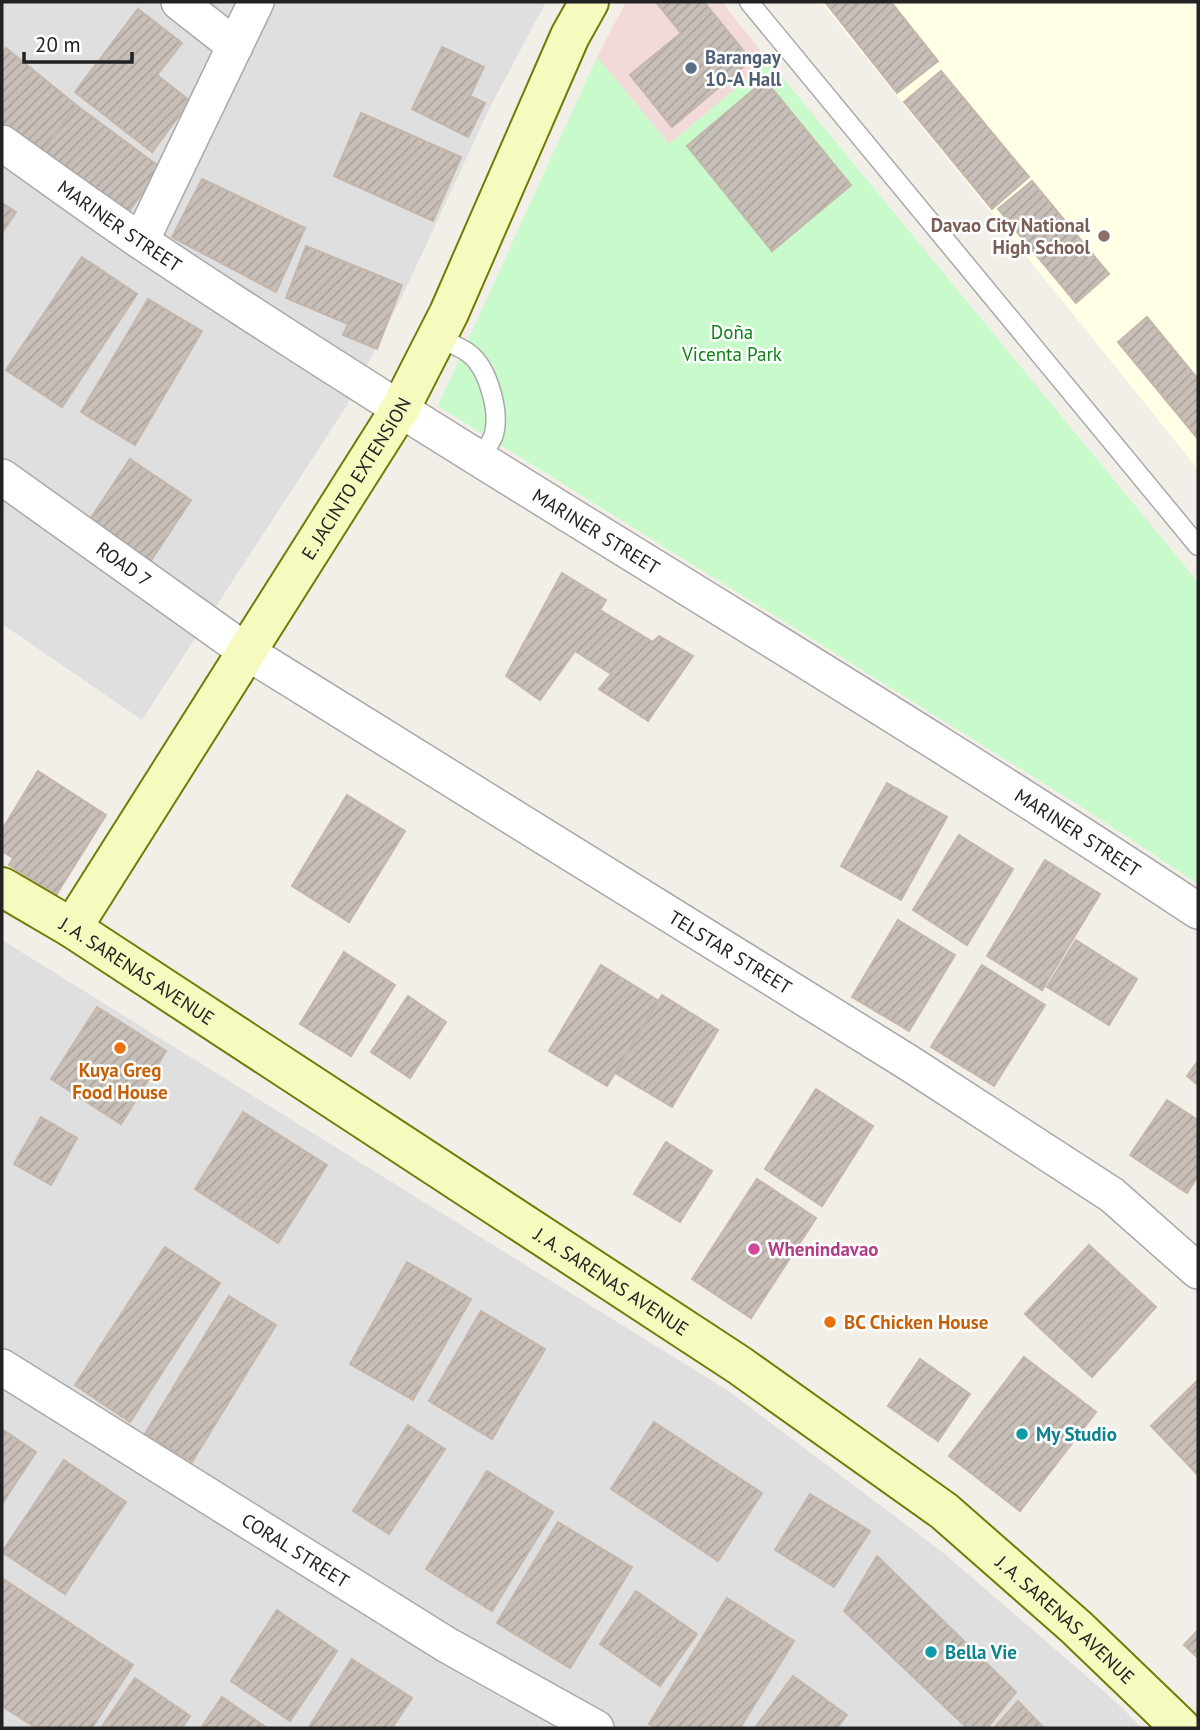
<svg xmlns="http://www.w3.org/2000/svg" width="1200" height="1730" font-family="'PT Sans',sans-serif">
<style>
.residential{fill:#e0dfdf}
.commercial{fill:#f2dad9}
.education{fill:#ffffe5}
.park{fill:#c8facc}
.building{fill:url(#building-hatch);stroke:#c4b6ab;stroke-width:2}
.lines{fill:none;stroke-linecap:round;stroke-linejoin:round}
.service-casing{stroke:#a9a9a9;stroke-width:21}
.minor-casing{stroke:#a9a9a9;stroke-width:38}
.secondary-casing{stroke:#707d05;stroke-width:42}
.service{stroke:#fff;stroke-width:18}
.minor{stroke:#fff;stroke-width:35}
.secondary{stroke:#f7fabf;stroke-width:38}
.service-dot{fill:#5c6f8a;stroke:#fff;stroke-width:2.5}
.education-dot{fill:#8d6e63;stroke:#fff;stroke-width:2.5}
.food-dot{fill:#e8710a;stroke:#fff;stroke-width:2.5}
.hotel-dot{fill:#d1479c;stroke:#fff;stroke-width:2.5}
.culture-dot{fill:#0f9aa8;stroke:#fff;stroke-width:2.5}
.labels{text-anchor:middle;stroke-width:5;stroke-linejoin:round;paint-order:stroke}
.service-label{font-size:19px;font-weight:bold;fill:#4e5e75;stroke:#fff;text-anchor:start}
.street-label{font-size:19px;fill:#222;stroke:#fff}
.education-label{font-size:19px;font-weight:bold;fill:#785e54;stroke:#fff;text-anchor:end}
.park-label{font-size:19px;fill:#0c8416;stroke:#fff}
.food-label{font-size:19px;font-weight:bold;fill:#c56008;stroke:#fff}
.hotel-label{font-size:19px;font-weight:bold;fill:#b23c85;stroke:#fff;text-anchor:start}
.culture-label{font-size:19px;font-weight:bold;fill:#0d838f;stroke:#fff;text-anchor:start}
</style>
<defs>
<pattern id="building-hatch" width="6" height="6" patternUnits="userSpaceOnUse" patternTransform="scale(1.75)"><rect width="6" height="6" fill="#c7bfb8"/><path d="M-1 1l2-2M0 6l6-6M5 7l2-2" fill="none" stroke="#aba49e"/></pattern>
</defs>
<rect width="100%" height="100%" fill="#f2efe9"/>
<g class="residential">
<polygon points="2,2 546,2 491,105 408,284 346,407 142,720 2,624"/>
<polygon points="2,940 730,1392 946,1555 1115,1701 1142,1728 2,1728"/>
</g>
<polygon class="commercial" points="626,2 722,2 769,61 669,144 597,57"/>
<polygon class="education" points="821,2 1198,2 1198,469"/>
<polygon class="park" points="597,57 669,144 769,61 1198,582 1198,884 1085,809 438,406"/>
<g class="building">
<polygon points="656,2 704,2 751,60 672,127 630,75 681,33"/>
<polygon points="825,2 891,2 938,61 897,93"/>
<polygon points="138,9 182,43 157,75 190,101 152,152 75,92"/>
<polygon points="442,47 484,67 470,96 485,103 468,137 412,109"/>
<polygon points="6,48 76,105 39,157 2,129 2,53"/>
<polygon points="941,71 1029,177 992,209 904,102"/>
<polygon points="765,80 851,185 772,251 687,146"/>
<polygon points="76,105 161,168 123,219 39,157"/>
<polygon points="361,113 461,157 433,221 334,176"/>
<polygon points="202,179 305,228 276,292 172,237"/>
<polygon points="1032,181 1109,274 1076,303 998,209"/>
<polygon points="2,203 16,212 2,233"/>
<polygon points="306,246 402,285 377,349 343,335 348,324 286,298"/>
<polygon points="82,257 137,294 62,407 6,370"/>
<polygon points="148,299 202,331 135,445 81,412"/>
<polygon points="1147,317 1198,379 1198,439 1118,342"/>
<polygon points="130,459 191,500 148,565 87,524"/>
<polygon points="562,573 606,600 600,610 653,642 659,636 693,656 648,721 599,689 611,674 575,651 540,700 506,676"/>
<polygon points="38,771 106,815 56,895 9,865 13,858 2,851 2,830"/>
<polygon points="887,783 947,817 901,900 841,866"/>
<polygon points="347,795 405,831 349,922 292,886"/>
<polygon points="959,835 1013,869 967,945 913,910"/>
<polygon points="1045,860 1100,894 1042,990 987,956"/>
<polygon points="898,920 955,955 909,1031 852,997"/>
<polygon points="1076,940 1137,979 1109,1025 1047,987"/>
<polygon points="344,952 395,985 351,1056 300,1024"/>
<polygon points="601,965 659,1001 607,1086 549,1051"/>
<polygon points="982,965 1045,1005 994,1086 931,1047"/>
<polygon points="662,995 718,1030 672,1107 615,1073"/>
<polygon points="408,996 446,1022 410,1078 371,1052"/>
<polygon points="97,1007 166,1051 121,1124 51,1079"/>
<polygon points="1198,1061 1198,1085 1187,1076"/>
<polygon points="816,1089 873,1126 822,1206 765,1169"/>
<polygon points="1167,1100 1198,1120 1198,1176 1187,1193 1130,1155"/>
<polygon points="243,1112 327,1165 278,1243 195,1189"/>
<polygon points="41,1117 77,1138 51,1185 14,1164"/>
<polygon points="666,1142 712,1171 680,1222 634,1194"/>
<polygon points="757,1179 816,1218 751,1318 692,1279"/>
<polygon points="1089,1245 1156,1307 1092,1377 1025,1314"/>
<polygon points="165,1247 220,1283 130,1422 75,1385"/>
<polygon points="407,1262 471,1299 413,1400 350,1364"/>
<polygon points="229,1296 276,1325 192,1462 145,1434"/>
<polygon points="481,1311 545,1349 492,1439 429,1401"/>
<polygon points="1024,1357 1096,1412 1020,1511 949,1456"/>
<polygon points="920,1359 970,1394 938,1441 888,1406"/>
<polygon points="1198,1380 1198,1475 1151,1426"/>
<polygon points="654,1422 762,1493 718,1561 611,1489"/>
<polygon points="408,1425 445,1449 389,1534 353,1511"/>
<polygon points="2,1429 36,1452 2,1504"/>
<polygon points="64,1460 126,1502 65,1594 2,1552"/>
<polygon points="487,1471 553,1512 492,1611 426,1569"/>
<polygon points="810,1494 870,1531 834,1587 775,1550"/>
<polygon points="558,1522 632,1567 570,1668 497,1623"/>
<polygon points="877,1556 1016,1692 987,1728 967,1728 844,1611"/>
<polygon points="2,1578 133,1665 92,1728 36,1728 2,1706"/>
<polygon points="636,1591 697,1634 660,1686 600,1644"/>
<polygon points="727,1598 794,1641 740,1728 656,1728 649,1724"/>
<polygon points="277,1610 337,1651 290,1721 231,1681"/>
<polygon points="1198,1630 1198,1658 1184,1645"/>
<polygon points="352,1659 412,1698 392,1728 311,1728 309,1727"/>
<polygon points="793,1676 847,1715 837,1728 755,1728"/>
<polygon points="135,1678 190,1716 182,1728 101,1728"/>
<polygon points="222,1697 267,1728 201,1728"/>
<polygon points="1018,1701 1043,1727 1047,1728 994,1728"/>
</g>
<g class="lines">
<g class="service-casing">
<g id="service">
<polyline points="749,2 1198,546"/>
<path d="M437,337C447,342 458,346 467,352C488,366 500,411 494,434C492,442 484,451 480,458"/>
</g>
</g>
<g class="minor-casing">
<g id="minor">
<polyline points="179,2 235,46"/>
<path id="s1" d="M2,143C48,176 95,210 142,242C489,474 851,680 1198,911"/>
<polyline points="141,241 256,2"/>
<path id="s2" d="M2,477L247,652L909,1063L1112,1195L1198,1271"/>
<path id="s3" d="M2,1367L447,1645L596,1728"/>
</g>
</g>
<g class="secondary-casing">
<g id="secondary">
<path id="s4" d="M2,887L72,928L739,1365L944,1511L1076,1627L1181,1728"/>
<path id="s5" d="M72,928L400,409L449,313L570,36L589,2"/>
</g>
</g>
<use href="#service" class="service"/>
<use href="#minor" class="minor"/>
<use href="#secondary" class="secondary"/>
</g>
<circle class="service-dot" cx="691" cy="68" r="7"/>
<circle class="education-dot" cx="1104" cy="236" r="7"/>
<g class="food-dot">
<circle cx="120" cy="1048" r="7"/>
<circle cx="830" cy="1322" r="7"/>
</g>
<circle class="hotel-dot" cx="754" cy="1249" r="7"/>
<g class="culture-dot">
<circle cx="1022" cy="1434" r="7"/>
<circle cx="931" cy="1652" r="7"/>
</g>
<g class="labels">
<g class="service-label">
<text x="705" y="64">Barangay<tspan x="705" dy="22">10-A Hall</tspan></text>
</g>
<g class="street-label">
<text dy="7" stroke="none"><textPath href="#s1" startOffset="144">MARINER STREET</textPath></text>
<text dy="7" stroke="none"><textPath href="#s5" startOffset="532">E. JACINTO EXTENSION</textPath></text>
<text dy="7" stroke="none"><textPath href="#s1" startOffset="710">MARINER STREET</textPath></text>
<text dy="7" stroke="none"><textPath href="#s2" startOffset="150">ROAD 7</textPath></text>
<text dy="7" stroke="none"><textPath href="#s1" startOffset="1278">MARINER STREET</textPath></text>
<text dy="7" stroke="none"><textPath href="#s2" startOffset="870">TELSTAR STREET</textPath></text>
<text dy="7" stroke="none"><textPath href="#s4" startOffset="159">J. A. SARENAS AVENUE</textPath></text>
<text dy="7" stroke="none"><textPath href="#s4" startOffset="726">J. A. SARENAS AVENUE</textPath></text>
<text dy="7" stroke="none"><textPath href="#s3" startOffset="346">CORAL STREET</textPath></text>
<text dy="7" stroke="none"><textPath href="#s4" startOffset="1293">J. A. SARENAS AVENUE</textPath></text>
</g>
<g class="education-label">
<text x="1090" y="232">Davao City National<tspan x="1090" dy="22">High School</tspan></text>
</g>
<g class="park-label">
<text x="732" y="339">Doña<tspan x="732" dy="22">Vicenta Park</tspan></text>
</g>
<g class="food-label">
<text x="120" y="1077">Kuya Greg<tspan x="120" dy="22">Food House</tspan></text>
<text x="844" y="1329" text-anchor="start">BC Chicken House</text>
</g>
<g class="hotel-label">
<text x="768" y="1256">Whenindavao</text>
</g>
<g class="culture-label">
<text x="1036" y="1441">My Studio</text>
<text x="945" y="1659">Bella Vie</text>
</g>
</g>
<rect width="1200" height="1730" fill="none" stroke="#222222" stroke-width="7"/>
<path d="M24 52v10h108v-10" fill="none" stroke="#222222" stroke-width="3.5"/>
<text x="35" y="52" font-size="21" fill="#222222" stroke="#ffffff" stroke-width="5" paint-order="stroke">20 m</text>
</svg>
